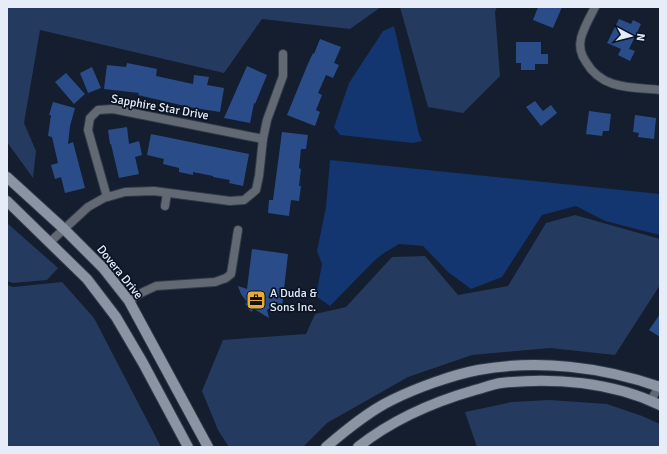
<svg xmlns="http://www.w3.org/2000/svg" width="667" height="454" font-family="Signika,sans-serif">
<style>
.green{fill:#253a5f}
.water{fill:#133570}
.building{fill:#2a4d8a}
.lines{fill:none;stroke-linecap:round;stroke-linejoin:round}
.street-casing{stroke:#313b4a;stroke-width:10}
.secondary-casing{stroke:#313b4a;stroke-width:12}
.street{stroke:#636972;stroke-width:8}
.secondary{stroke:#8b94a3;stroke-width:10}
.labels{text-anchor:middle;stroke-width:3.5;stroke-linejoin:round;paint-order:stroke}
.street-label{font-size:12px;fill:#e6edf8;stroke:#0b1424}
.poi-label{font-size:12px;fill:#e6edf8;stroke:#0b1424;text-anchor:start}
</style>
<rect width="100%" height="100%" fill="#141e2e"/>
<g class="green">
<polygon points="7,7 381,7 350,29 262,19 224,73 40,30 24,123 36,151 33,178 7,142"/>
<polygon points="400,7 497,7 495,12 500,76 463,113 428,107"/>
<polygon points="575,215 660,239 660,285 615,355 550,348 472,355 408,377 327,423 303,447 229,447 218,430 202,391 223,340 306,334 315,314 346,307 392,257 425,256 458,295 508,286 546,223"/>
<polygon points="7,223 58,268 47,280 13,283 7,281"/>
<polygon points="62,282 94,318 161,447 7,447 7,285 13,287"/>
<polygon points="549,400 607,404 642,416 660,424 660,447 477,447 465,412 512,402"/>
</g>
<g class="water">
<polygon points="394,26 419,134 422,141 413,143 340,135 334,127 349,83 383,31"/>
<polygon points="330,160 660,194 660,235 605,221 576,206 542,215 502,277 471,289 448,272 423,246 399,244 384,253 374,261 330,306 316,296 322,264 317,251 326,207"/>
</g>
<g class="building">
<polygon points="538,7 562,7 553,28 533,20"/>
<polygon points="619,19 631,24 633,20 641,24 629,49 635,51 630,61 618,55 621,49 607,43"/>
<polygon points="320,39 341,47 334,63 339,65 333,78 326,75 318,93 322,95 316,110 320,112 315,126 287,115 307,66 313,53 314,54"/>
<polygon points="516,42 541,42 541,54 548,54 548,64 535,64 535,70 521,70 521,63 516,63"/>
<polygon points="127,63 157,69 156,76 193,84 194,75 209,77 207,85 224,88 220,112 189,107 138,95 139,93 104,89 107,65 126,67"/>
<polygon points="247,66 267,75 255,104 254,103 250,123 224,118"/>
<polygon points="92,67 101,88 88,93 80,73"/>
<polygon points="66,73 85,94 74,104 55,82"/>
<polygon points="535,101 543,111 551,105 557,113 541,126 526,107"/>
<polygon points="53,102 75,108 70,126 68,144 73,142 85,188 65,193 61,177 55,179 51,165 58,163 52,137 48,136 51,115 49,115"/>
<polygon points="589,111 611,114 609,131 603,131 602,136 586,134"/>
<polygon points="635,115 656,118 654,139 638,137 639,133 633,132"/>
<polygon points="127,127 129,144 139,141 142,155 135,157 139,174 119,178 111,144 110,144 108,130"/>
<polygon points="282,132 308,135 306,149 301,149 299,168 301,169 299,186 301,186 299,201 291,200 289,216 268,213 269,200 273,200"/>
<polygon points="151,134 249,154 243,186 229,183 230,180 213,177 213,176 193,172 193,175 179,172 179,168 163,164 164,159 147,155"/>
<polygon points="252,249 288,254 282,307 274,306 267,310 269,318 254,309 251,312 245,304 247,302 241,294 238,286 247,289"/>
<polygon points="660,314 660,337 649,330"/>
</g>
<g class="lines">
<g class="street-casing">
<g id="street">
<path d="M595,7C590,17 584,27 581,38C579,46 581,55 586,62C602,90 632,87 660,90"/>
<polyline points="107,197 88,130 90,118 98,110 113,109 263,139"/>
<polyline points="165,206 167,193"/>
<polyline points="50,242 88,207 104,198 125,192 154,191 230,201 244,200 256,190 259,176 263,139 267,120 283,76 283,54"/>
<polyline points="129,301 141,293 156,286 215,282 226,278 231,274 238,230"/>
<polyline points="651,400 660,385"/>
</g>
</g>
<g class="secondary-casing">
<g id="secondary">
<polyline points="7,177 64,229 103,268 129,301 208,447"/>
<polyline points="7,201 87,279 116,317 143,363 188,447"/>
<path d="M326,447C346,430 369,411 392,400C416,388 452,375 478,370C538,359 603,367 660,387"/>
<path d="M358,447C392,420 433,402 475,390C483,388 493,384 501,383C553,377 612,382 660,405"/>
</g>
</g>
<use href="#street" class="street"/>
<use href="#secondary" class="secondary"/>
</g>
<defs>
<g id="office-square" transform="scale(1)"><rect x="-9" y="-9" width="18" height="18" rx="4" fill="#e6ac36" stroke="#0b1424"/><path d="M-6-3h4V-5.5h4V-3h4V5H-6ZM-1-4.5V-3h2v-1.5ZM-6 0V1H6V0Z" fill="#111"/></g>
</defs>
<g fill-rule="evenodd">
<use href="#office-square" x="256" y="300"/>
</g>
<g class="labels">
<g class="street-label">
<text transform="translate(160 107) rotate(10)" y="4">Sapphire Star Drive</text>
<text transform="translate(120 272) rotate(51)" y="4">Dovera Drive</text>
</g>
<g class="poi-label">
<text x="270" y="297">A Duda &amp;<tspan x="270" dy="14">Sons Inc.</tspan></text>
</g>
</g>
<rect width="667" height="454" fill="none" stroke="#e6edf8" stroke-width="16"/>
<g transform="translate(631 36) rotate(97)" stroke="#0b1424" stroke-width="3" paint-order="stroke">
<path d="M0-3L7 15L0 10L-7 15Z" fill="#e6edf8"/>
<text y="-6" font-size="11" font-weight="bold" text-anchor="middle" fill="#e6edf8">N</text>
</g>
</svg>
